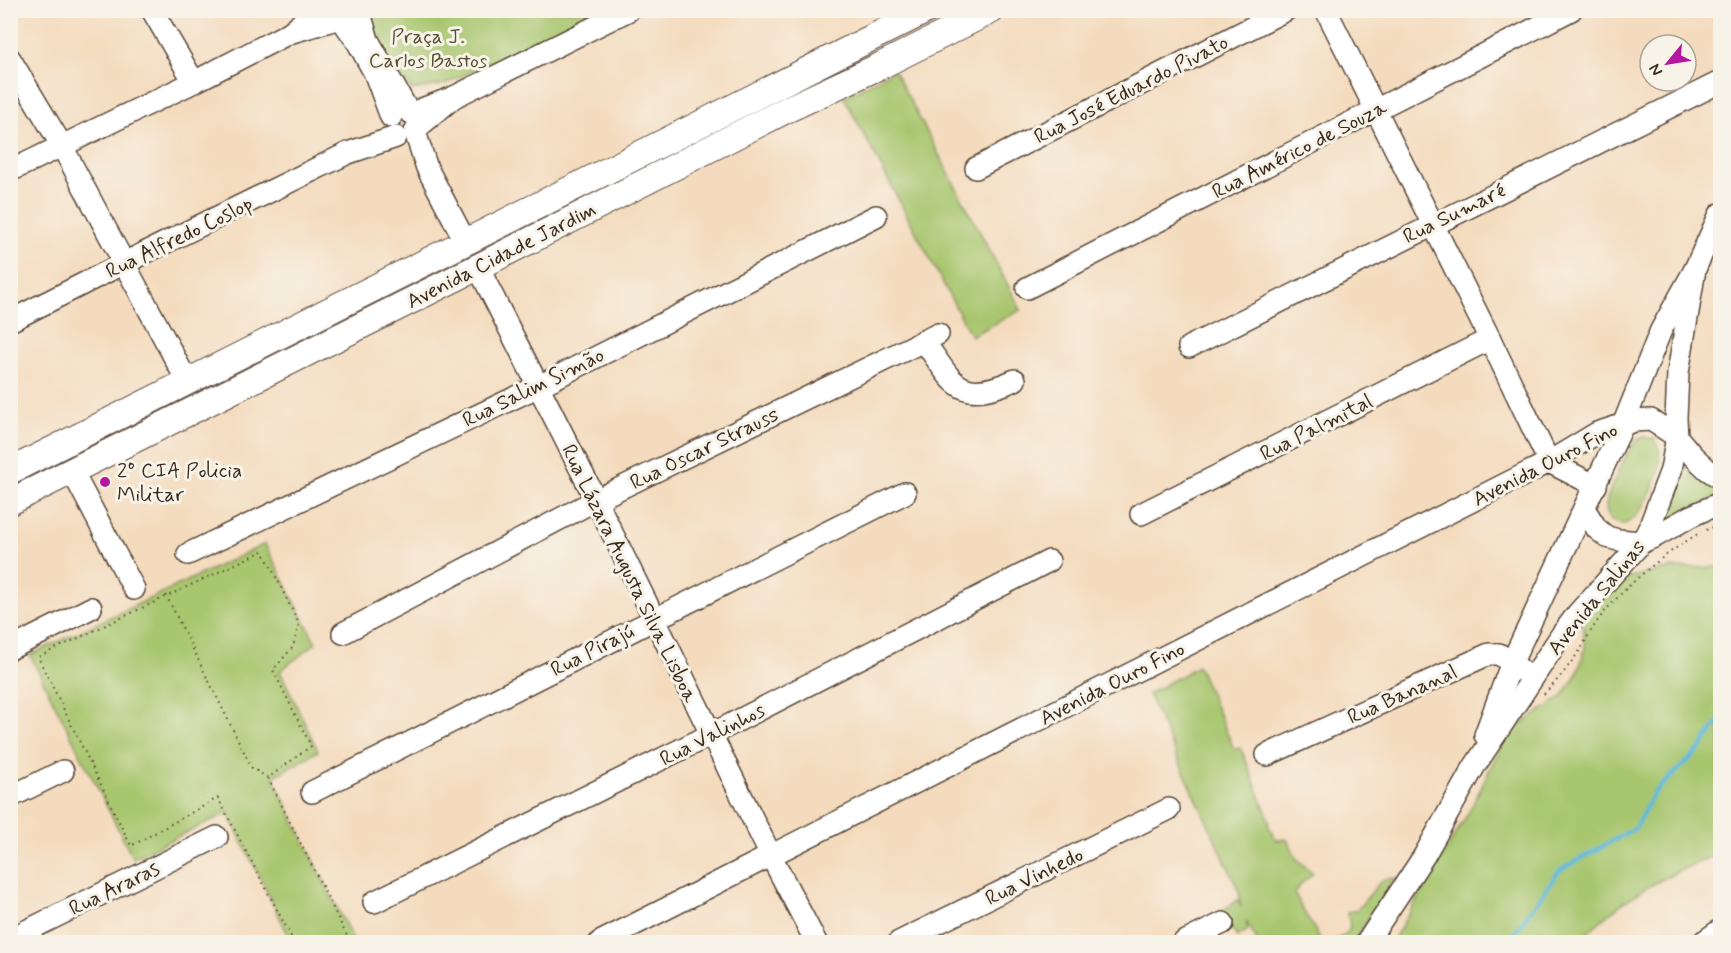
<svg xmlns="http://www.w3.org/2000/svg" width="1731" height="953" font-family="Mynerve,sans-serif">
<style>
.green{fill:#a8c66e;stroke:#727846;stroke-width:1.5}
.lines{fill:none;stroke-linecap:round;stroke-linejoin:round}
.stream{stroke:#5db8db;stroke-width:4.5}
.minor-casing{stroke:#574536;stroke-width:24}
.major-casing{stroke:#574536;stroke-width:28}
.path{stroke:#574536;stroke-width:2;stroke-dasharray:1.5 4.5;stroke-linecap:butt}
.minor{stroke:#fff;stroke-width:21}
.major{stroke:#fff;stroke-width:26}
.poi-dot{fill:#b5179e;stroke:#f7f3e8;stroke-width:2}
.labels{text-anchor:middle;stroke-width:6;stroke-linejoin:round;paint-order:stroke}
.park-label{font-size:21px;fill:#565132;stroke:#f7f3e8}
.street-label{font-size:21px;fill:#3b2a1e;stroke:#f7f3e8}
.poi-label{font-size:21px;fill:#3b2a1e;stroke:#f7f3e8;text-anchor:start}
</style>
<rect width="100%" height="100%" fill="#f7f3e8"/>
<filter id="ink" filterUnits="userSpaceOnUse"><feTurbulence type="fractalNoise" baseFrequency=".0167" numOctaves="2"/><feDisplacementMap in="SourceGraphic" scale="12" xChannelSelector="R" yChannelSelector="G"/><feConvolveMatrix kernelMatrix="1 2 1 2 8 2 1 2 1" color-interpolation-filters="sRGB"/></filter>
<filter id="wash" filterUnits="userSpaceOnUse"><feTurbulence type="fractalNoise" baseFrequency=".008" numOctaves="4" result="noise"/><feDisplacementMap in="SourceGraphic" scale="24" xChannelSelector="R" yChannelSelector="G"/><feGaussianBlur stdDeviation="1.35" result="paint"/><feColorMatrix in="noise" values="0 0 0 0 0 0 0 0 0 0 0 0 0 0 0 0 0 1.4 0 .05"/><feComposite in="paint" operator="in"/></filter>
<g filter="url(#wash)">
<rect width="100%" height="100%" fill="#f4dbbe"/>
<g class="green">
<polygon points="370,11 595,11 446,84 412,90 388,64 375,36"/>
<polygon points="894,70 1021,310 971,336 844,97"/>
<path d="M1644,437L1655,439C1658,446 1661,454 1660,462C1660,478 1640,522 1623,524C1617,524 1613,522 1609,519C1607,515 1606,511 1606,506C1606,495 1628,448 1636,441C1637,440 1643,437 1644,437Z"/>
<polygon points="1687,464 1720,486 1720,495 1663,523 1678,491"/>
<polygon points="265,544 316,643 280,671 318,751 273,777 354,942 292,942 228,813 133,858 30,655"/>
<path d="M1720,567V858L1716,855C1664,876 1616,900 1579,942H1392L1470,810L1495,758L1507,737L1518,726L1563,696L1578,672L1585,648L1583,624L1597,597L1626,578L1671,568Z"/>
<polygon points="1198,666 1234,749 1241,748 1270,822 1268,825 1276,840 1287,839 1297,859 1313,874 1301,884 1295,893 1301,907 1322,942 1258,942 1246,921 1248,930 1237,937 1221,912 1238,900 1241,908 1239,891 1148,694"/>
<polygon points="1395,878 1353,942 1334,942 1349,931 1350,923 1347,912 1357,910 1382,880"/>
</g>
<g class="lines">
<polyline class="stream" points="1508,942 1559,871 1635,828 1654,793 1699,750 1720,720"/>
</g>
</g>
<g filter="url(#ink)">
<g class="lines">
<g class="minor-casing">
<g id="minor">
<polyline points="152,10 194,82"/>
<polyline points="317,10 289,33 337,19"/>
<polyline points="359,10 368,40 408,111"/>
<polyline points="1326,10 1490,339 1549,462"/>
<polyline points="342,20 358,43 375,74 391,117"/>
<polyline points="10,59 62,146 124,263 187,381"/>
<polyline points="454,97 629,10"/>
<polyline points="411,113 454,97 416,129"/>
<polyline points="415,132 427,168 466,243"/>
<polyline points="976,168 1286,10"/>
<polyline points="10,171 194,82 289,33"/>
<polyline points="478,267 596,500 771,856 816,942"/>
<polyline points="1027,288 1571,10"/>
<polyline points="10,321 124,263 348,153 396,137"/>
<path d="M924,341C954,383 958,405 1015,380"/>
<polyline points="1189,347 1720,82"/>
<polyline points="1549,462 1596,486"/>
<polyline points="72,471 134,589"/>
<polyline points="1585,510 1597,529 1607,537 1618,540 1642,542 1654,537 1691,516 1720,503"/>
<polyline points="1141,514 1490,339"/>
<polyline points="188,554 537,387 876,216"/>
<polyline points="343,633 596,500 938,334"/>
<polyline points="10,649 91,608"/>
<polyline points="1485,735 1512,662 1623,425 1661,330 1695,269 1720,214"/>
<polyline points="1267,755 1489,654 1499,654 1521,670"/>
<polyline points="312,792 905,493"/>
<polyline points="10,797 63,771"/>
<polyline points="374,902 710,735 1049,561"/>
<polyline points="10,939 217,837"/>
<polyline points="600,942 1549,462 1597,433 1634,421 1651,420 1677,437 1693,456 1708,470 1720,478"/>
<polyline points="899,942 1169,809"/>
<polyline points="1184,942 1223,923"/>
<polyline points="1367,942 1424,856 1474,767 1562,634 1578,613 1642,542 1650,526 1671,470 1677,437 1676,418 1678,373 1695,269"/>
<polyline points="1703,942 1720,930"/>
</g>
</g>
<g class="major-casing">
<g id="major">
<polyline points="10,471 927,10"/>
<polyline points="10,502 478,267 786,110 880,66 992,10"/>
</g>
</g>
<g class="path">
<polyline points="1706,530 1720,524"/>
<polyline points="166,595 252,768 268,778"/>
<path d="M1544,694C1556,683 1573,661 1582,647C1588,636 1594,625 1602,615C1629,582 1664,554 1701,532"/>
<polyline points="294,942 218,798 131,846 38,657 263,551 299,624 293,647 273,670 311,746 268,778 350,942"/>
</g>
<use href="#minor" class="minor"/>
<use href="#major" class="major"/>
</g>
</g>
<circle class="poi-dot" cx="105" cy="482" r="6"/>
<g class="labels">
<g class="park-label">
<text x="428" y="43">Praça J.<tspan x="428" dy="24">Carlos Bastos</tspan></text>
</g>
<g class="street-label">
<text transform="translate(1131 89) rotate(-27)" y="7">Rua José Eduardo Pivato</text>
<text transform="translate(1299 149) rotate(-27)" y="7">Rua Américo de Souza</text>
<text transform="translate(1454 213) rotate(-26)" y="7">Rua Sumaré</text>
<text transform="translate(179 237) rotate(-26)" y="7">Rua Alfredo Coslop</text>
<text transform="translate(501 255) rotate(-27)" y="7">Avenida Cidade Jardim</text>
<text transform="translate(533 387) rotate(-26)" y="7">Rua Salim Simão</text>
<text transform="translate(1316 427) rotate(-27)" y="7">Rua Palmital</text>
<text transform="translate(704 448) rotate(-26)" y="7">Rua Oscar Strauss</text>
<text transform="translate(1545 464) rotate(-27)" y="7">Avenida Ouro Fino</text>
<text transform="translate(630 573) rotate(64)" y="7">Rua Lázara Augusta Silva Lisboa</text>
<text transform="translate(1596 597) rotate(-51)" y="7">Avenida Salinas</text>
<text transform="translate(592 650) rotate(-27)" y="7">Rua Pirajú</text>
<text transform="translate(1112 683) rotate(-27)" y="7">Avenida Ouro Fino</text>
<text transform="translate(1402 694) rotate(-24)" y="7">Rua Bananal</text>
<text transform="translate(712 734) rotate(-27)" y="7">Rua Valinhos</text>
<text transform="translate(1034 876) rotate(-26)" y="7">Rua Vinhedo</text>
<text transform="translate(114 888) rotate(-26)" y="7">Rua Araras</text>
</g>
<g class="poi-label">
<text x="117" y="477">2º CIA Policia<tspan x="117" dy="24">Militar</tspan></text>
</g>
</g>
<rect width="1731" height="953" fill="none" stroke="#f7f3e8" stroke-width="36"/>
<g transform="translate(1668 63) rotate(240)"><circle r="28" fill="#f7f3e8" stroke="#aca397" stroke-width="1.5"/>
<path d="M0-4.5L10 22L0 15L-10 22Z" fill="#b5179e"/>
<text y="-9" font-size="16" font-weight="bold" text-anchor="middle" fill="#3b2a1e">N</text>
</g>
</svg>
